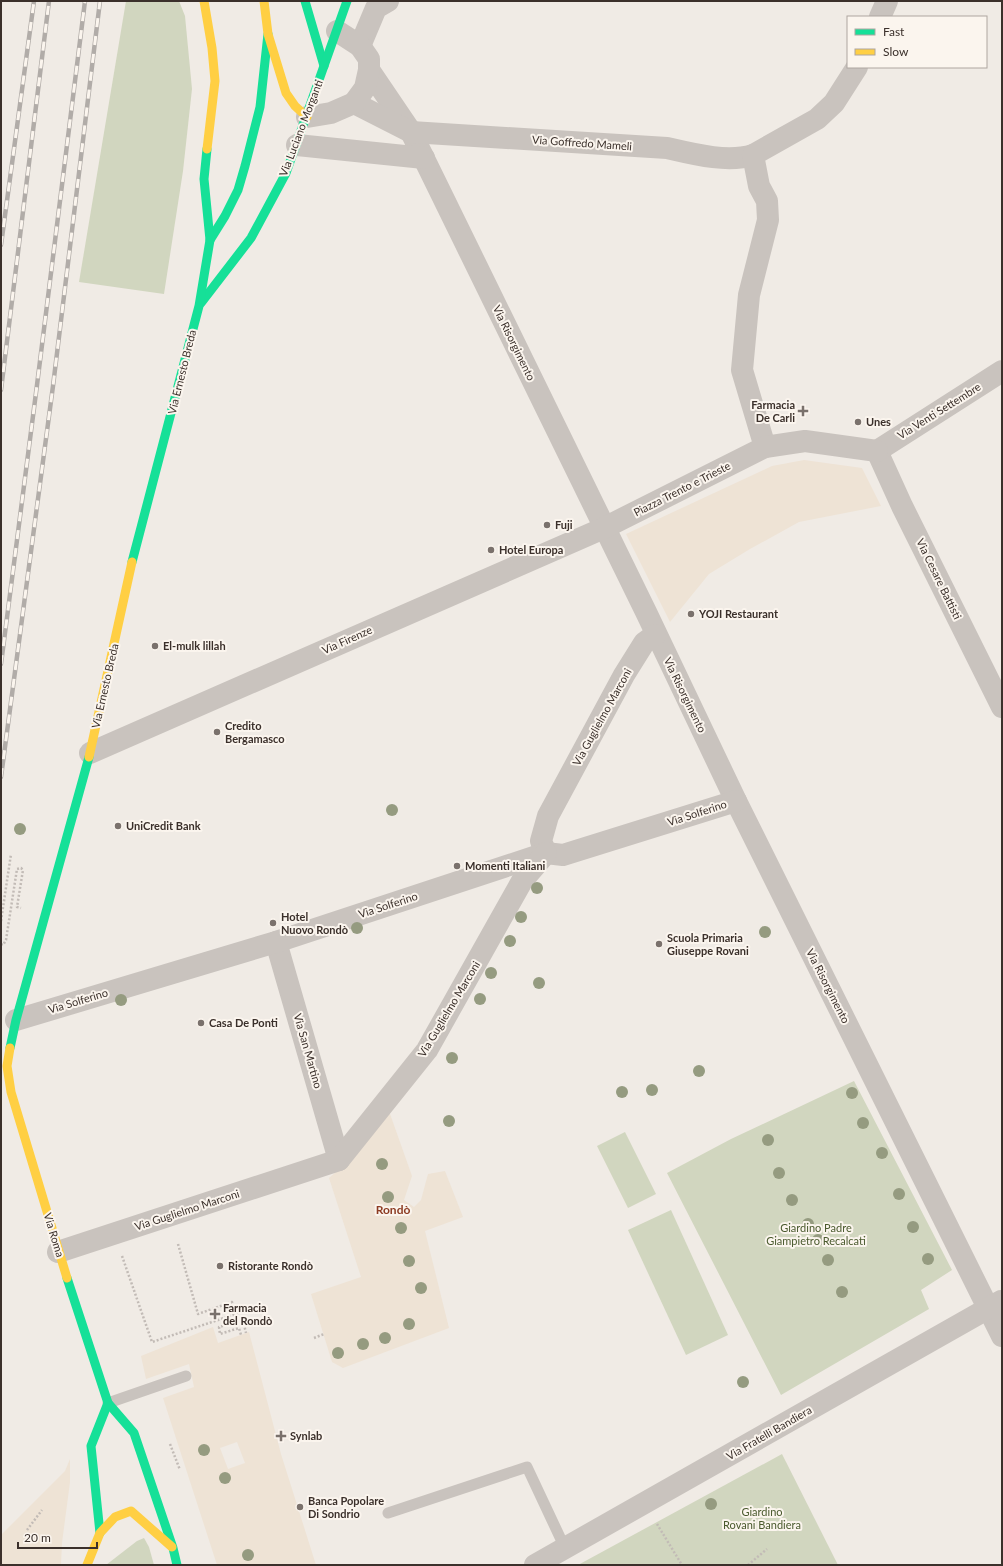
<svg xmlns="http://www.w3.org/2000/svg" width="1003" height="1566" font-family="Lato,sans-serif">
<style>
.green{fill:#d1d6bf}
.plaza{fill:#eee3d5;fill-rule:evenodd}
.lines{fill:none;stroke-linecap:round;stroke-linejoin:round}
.path{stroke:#c2bbb6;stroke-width:2.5;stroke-dasharray:2 2;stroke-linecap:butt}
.lane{stroke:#c9c3be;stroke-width:11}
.street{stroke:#c9c3be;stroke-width:22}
.fast{stroke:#16e098;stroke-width:9}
.slow{stroke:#ffcf43;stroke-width:9}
.rail-casing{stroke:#b1aca8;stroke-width:4.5}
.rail{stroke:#fbf5ee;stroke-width:3;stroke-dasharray:9;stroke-linecap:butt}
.tree{fill:#959b80}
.poi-dot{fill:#7a716c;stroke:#fbf5ee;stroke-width:1.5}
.labels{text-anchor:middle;stroke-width:4;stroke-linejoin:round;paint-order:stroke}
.street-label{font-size:11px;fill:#3b302b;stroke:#fbf5ee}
.poi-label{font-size:11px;font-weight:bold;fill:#3b302b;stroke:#fbf5ee;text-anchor:start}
.park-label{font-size:11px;fill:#4a5a2e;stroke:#fbf5ee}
.neighbourhood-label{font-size:12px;font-weight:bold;fill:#8c3b22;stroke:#fbf5ee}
</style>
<rect width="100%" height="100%" fill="#f0ebe5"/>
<g class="green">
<polygon points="126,1 179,1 185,16 192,89 183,171 164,294 79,282"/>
<polygon points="854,1081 952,1270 921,1290 929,1309 781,1395 667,1173 731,1139"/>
<polygon points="625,1132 656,1194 628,1208 597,1146"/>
<polygon points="671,1210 728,1335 686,1355 628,1230"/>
<polygon points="782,1454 838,1565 578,1565"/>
<polygon points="144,1538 149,1547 154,1565 106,1565 137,1541"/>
</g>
<g class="plaza">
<polygon points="804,460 862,468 881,506 799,522 750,549 709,574 670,622 626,534 772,466"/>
<polygon points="389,1111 412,1176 404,1200 414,1207 421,1200 428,1174 445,1171 463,1217 425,1231 449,1328 343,1368 332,1362 311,1294 361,1277 329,1178 344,1165"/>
<path d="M213,1327L218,1343L249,1332L281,1454L316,1565H217L163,1398L194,1387L189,1364L146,1379L141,1356ZM237,1442L245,1463L228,1469L220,1448Z"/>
<polygon points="70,1459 70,1482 62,1543 61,1565 1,1565 1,1535 65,1471"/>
</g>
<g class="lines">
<g class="path">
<polyline points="1,921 11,854"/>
<polyline points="1,944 3,945 6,940 17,869 21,868 23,870 17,907 21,908"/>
<polyline points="178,1244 198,1314 232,1302 237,1322 219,1327 220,1334 239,1328 241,1335"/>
<polyline points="122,1256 152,1342 242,1312"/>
<polyline points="242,1316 246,1333"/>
<polyline points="314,1338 324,1334"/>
<polyline points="170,1444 180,1470"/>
<polyline points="657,1524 682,1565"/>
<polyline points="27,1530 42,1510"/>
<polyline points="748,1565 767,1549"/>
</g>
<g class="lane">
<polyline points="108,1403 186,1376"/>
<polyline points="388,1513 527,1467 565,1548"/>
</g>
<g class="street">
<polyline points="880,17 887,1"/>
<polyline points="360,46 376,8 388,1"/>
<polyline points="369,70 411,132 646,612 736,801 1002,1336"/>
<path d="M354,103L411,132L667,148C693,154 727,163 753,155"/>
<polyline points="307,117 331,113 354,103 365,88 369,70 369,59 360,46 337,31"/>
<polyline points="297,145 424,158"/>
<polyline points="765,447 742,370 749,295 768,220 767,201 759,186 753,155 817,119 834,103 857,67"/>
<polyline points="877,451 902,506 1002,707"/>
<polyline points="877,451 1002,371"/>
<polyline points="90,753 604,528 765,447 805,441 877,451"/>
<polyline points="546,853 541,841 548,816 624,675 644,643 655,635"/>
<polyline points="276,942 339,1160"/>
<polyline points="16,1020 276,942 546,853 563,855 736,801"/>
<polyline points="58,1252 339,1160 427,1050 522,881 546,853"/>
<polyline points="535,1565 1001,1301"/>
</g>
<g class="fast">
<polyline points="305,1 324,66"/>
<polyline points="210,240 225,216 238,190 245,166 260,107 268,34"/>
<polyline points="201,303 251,238 286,173 347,1"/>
<polyline points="132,562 199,306 210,240 204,179 207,149"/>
<polyline points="10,1048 16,1020 89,757"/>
<polyline points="67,1278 108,1403 134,1433 173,1548 177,1565"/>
<polyline points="100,1533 91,1446 108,1403"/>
</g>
<g class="slow">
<polyline points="204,1 212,48 215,81 207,149"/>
<polyline points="264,1 268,34 286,93 295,106 307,117"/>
<polyline points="89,757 132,562"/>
<polyline points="10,1048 7,1066 11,1092 67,1278"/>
<polyline points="87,1565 100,1533 115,1517 131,1511 172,1547"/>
</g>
<g class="rail-casing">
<g id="rail">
<polyline points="1,245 34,1"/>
<polyline points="1,390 49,1"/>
<polyline points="1,664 37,385 85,1"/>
<polyline points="1,777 53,386 100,1"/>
</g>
</g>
<use href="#rail" class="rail"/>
</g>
<g class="tree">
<circle cx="392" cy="810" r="6"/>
<circle cx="20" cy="829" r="6"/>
<circle cx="537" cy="888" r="6"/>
<circle cx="521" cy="917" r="6"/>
<circle cx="357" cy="928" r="6"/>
<circle cx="765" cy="932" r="6"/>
<circle cx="510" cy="941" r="6"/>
<circle cx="491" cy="973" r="6"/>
<circle cx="539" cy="983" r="6"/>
<circle cx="480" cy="999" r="6"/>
<circle cx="121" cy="1000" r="6"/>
<circle cx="452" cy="1058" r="6"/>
<circle cx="699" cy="1071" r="6"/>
<circle cx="652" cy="1090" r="6"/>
<circle cx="622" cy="1092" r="6"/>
<circle cx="852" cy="1093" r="6"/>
<circle cx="449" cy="1121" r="6"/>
<circle cx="863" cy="1123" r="6"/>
<circle cx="768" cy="1140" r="6"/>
<circle cx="882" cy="1153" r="6"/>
<circle cx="382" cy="1164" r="6"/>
<circle cx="779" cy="1173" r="6"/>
<circle cx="899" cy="1194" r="6"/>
<circle cx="388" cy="1197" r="6"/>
<circle cx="792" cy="1200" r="6"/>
<circle cx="808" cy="1224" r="6"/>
<circle cx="913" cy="1227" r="6"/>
<circle cx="401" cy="1228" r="6"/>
<circle cx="818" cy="1240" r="6"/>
<circle cx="928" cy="1259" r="6"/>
<circle cx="828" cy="1260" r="6"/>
<circle cx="409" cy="1261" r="6"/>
<circle cx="421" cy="1288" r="6"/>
<circle cx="842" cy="1292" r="6"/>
<circle cx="409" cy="1324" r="6"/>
<circle cx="385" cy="1338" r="6"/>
<circle cx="363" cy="1344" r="6"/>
<circle cx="338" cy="1353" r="6"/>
<circle cx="743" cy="1382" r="6"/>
<circle cx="204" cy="1450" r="6"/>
<circle cx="225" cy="1478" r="6"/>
<circle cx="711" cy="1504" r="6"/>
<circle cx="248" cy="1555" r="6"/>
</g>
<g class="poi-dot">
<path d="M801 405h4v4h4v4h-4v4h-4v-4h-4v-4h4z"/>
<circle cx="858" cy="422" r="4"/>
<circle cx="547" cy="525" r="4"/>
<circle cx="491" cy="550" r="4"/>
<circle cx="691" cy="614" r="4"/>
<circle cx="155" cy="646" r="4"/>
<circle cx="217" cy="732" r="4"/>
<circle cx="118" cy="826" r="4"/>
<circle cx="457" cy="866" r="4"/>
<circle cx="273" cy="923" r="4"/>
<circle cx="659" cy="944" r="4"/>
<circle cx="201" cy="1023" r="4"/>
<circle cx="220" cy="1266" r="4"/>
<path d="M213 1308h4v4h4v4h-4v4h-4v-4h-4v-4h4z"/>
<path d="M279 1430h4v4h4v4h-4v4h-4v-4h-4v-4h4z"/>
<circle cx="300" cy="1507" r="4"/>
</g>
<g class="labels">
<g class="street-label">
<text transform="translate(301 128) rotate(-69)" y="4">Via Luciano Morganti</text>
<text transform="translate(582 143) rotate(4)" y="4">Via Goffredo Mameli</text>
<text transform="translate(514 343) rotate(64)" y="4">Via Risorgimento</text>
<text transform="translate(182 372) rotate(-76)" y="4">Via Ernesto Breda</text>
<text transform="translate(939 411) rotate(-32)" y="4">Via Venti Settembre</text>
<text transform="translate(682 489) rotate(-27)" y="4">Piazza Trento e Trieste</text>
<text transform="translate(939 579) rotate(64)" y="4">Via Cesare Battisti</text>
<text transform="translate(347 640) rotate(-24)" y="4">Via Firenze</text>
<text transform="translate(105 686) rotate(-77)" y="4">Via Ernesto Breda</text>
<text transform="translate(685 695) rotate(64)" y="4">Via Risorgimento</text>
<text transform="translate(602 717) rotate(-61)" y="4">Via Guglielmo Marconi</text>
<text transform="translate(697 813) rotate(-18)" y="4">Via Solferino</text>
<text transform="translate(388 905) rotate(-18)" y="4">Via Solferino</text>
<text transform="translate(828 986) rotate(63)" y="4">Via Risorgimento</text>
<text transform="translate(78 1001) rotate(-17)" y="4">Via Solferino</text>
<text transform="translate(449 1009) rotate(-59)" y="4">Via Guglielmo Marconi</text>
<text transform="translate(308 1051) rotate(74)" y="4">Via San Martino</text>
<text transform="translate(187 1210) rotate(-18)" y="4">Via Guglielmo Marconi</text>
<text transform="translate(54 1235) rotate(73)" y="4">Via Roma</text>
<text transform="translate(769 1433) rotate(-30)" y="4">Via Fratelli Bandiera</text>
</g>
<g class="poi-label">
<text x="795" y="409" text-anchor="end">Farmacia<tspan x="795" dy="13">De Carli</tspan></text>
<text x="866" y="426">Unes</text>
<text x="555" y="529">Fuji</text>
<text x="499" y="554">Hotel Europa</text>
<text x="699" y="618">YOJI Restaurant</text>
<text x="163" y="650">El-mulk lillah</text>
<text x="225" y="730">Credito<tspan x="225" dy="13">Bergamasco</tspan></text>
<text x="126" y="830">UniCredit Bank</text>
<text x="465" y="870">Momenti Italiani</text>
<text x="281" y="921">Hotel<tspan x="281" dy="13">Nuovo Rondò</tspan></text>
<text x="667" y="942">Scuola Primaria<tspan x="667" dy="13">Giuseppe Rovani</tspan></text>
<text x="209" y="1027">Casa De Ponti</text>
<text x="228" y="1270">Ristorante Rondò</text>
<text x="223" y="1312">Farmacia<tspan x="223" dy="13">del Rondò</tspan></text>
<text x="290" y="1440">Synlab</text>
<text x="308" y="1505">Banca Popolare<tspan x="308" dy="13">Di Sondrio</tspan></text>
</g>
<g class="park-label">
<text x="816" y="1232">Giardino Padre<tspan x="816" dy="13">Giampietro Recalcati</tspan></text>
<text x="762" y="1516">Giardino<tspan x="762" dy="13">Rovani Bandiera</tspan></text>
</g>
<g class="neighbourhood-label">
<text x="393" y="1214">Rondò</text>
</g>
</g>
<rect width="1003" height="1566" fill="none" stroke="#3b302b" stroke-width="4"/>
<rect x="847" y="16" width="140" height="52" fill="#fbf5ee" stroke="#aea6a0"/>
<rect x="855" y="29" width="20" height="6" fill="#16e098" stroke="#aea6a0"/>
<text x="883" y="36" font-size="12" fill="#3b302b">Fast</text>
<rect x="855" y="49" width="20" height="6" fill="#ffcf43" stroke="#aea6a0"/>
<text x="883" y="56" font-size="12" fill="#3b302b">Slow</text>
<path d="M18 1542v6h79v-6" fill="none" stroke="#3b302b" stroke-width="2"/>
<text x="24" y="1542" font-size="12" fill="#3b302b" stroke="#fbf5ee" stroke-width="3" paint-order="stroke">20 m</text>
</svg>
